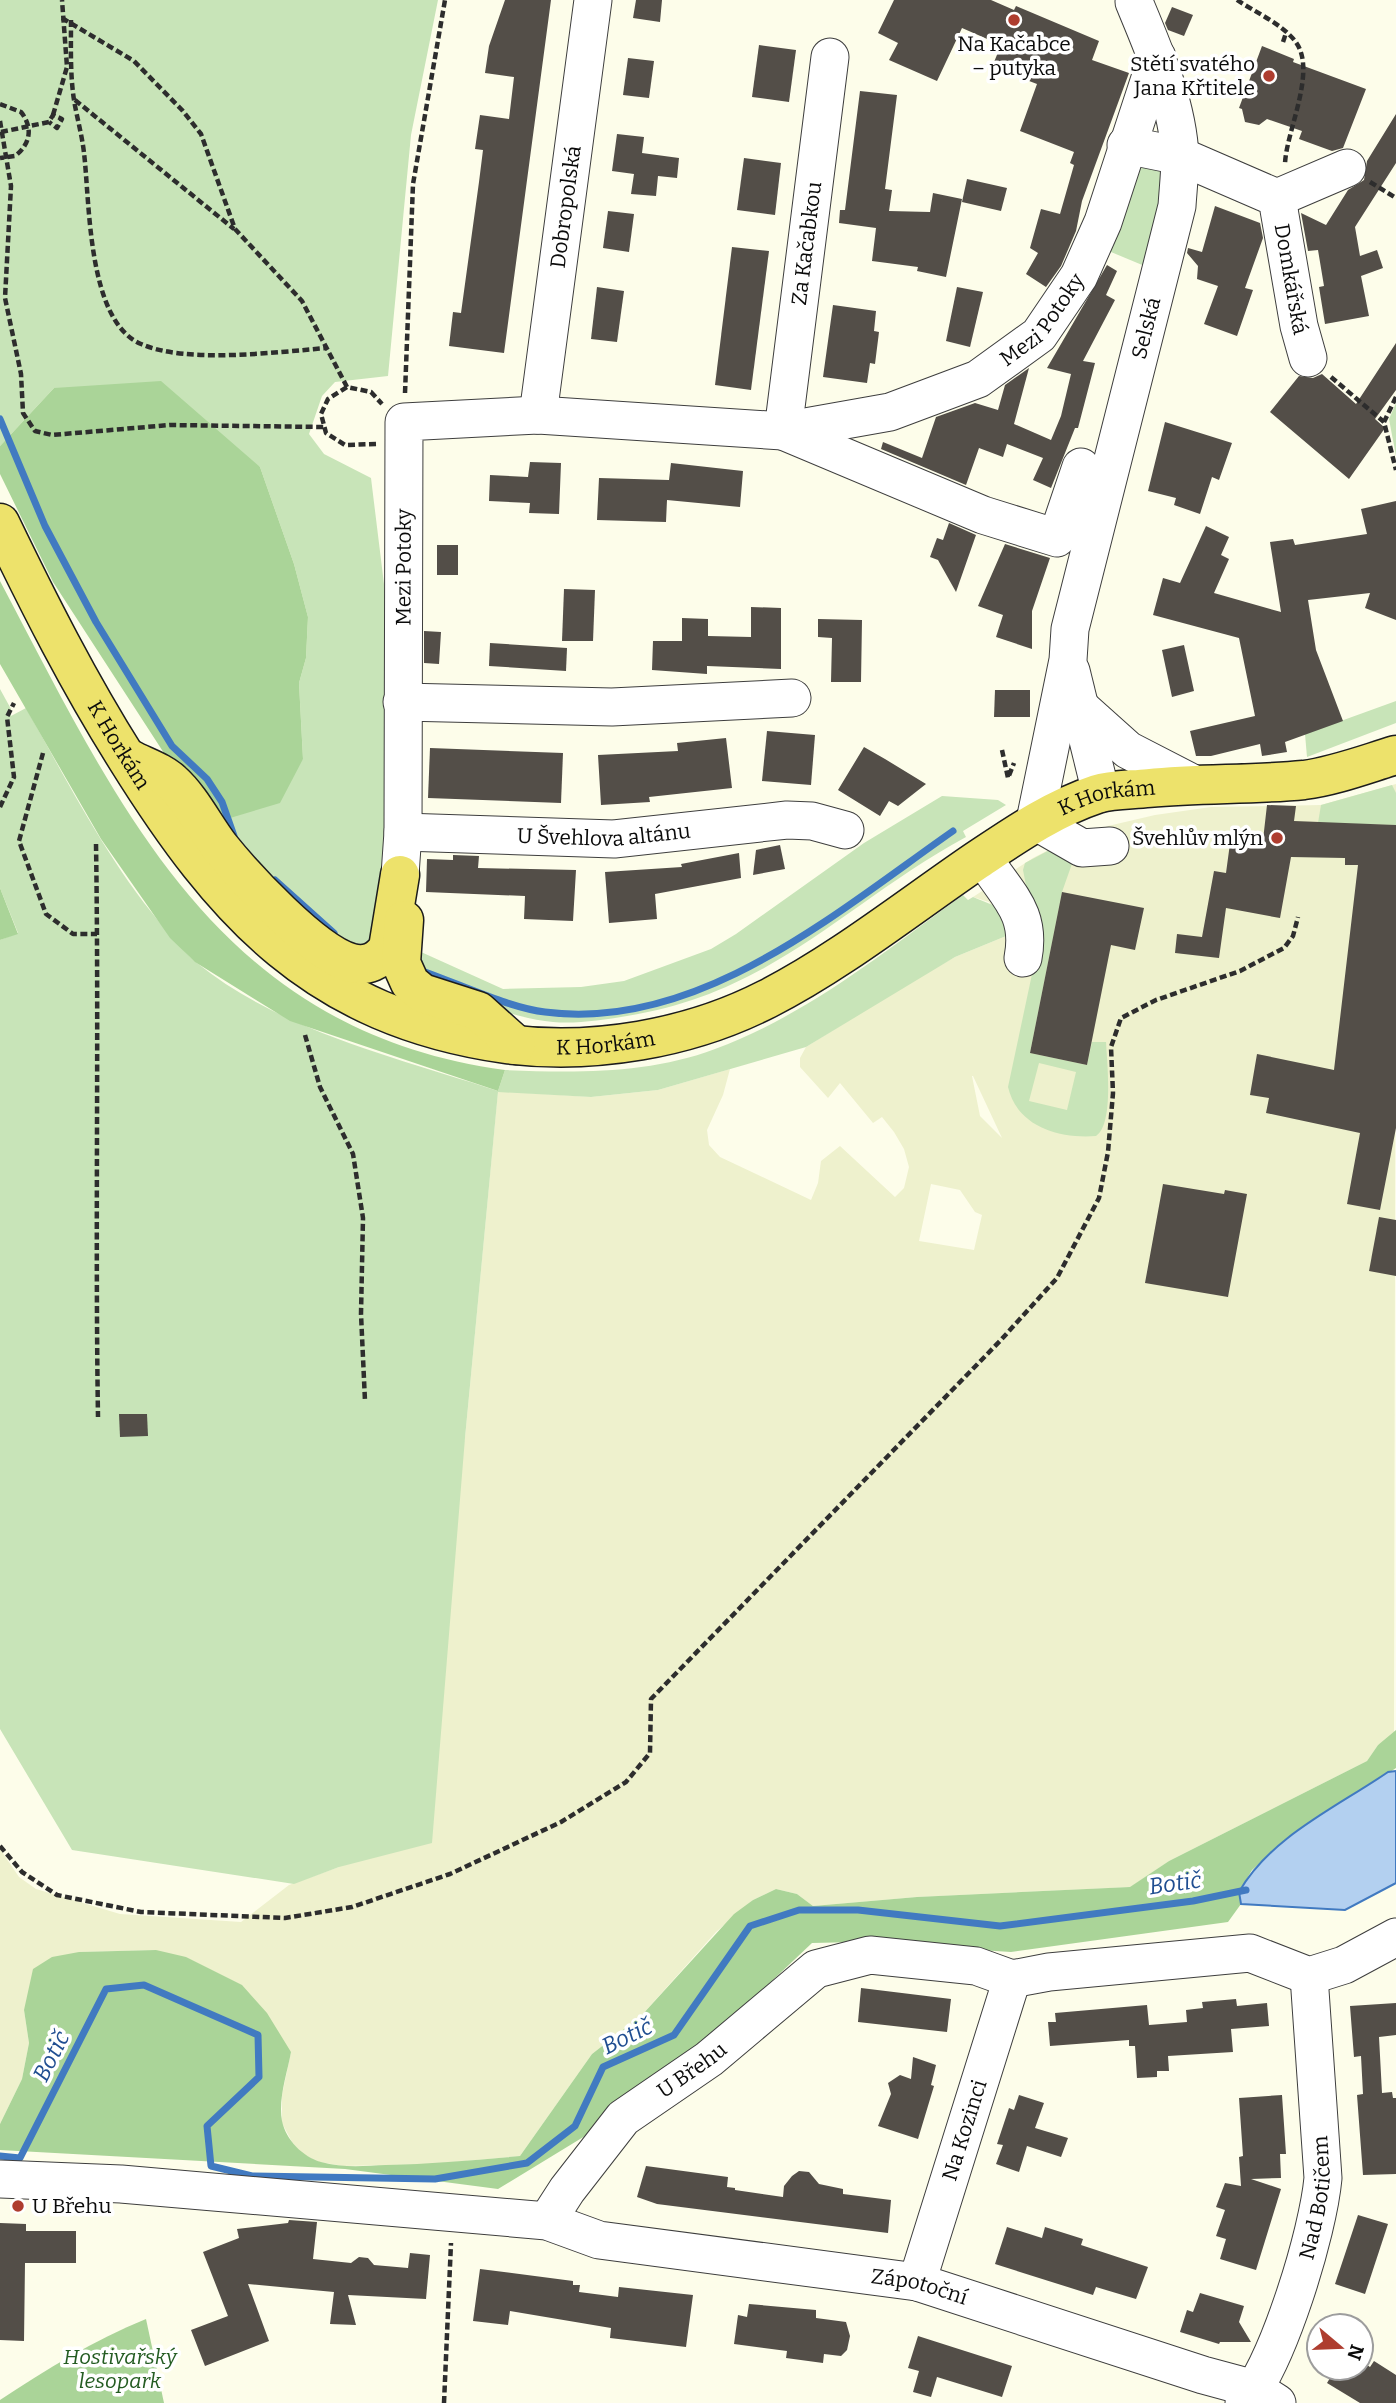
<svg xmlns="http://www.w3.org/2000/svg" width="1396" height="2403" font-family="Bitter,serif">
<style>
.farmland{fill:#eef1cd;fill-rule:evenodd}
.green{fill:#c8e4b8;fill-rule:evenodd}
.forest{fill:#aad498}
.water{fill:#b3d0f0;stroke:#417ac1;stroke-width:2}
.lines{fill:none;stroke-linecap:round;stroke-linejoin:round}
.stream{stroke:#417ac1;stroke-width:7}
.building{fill:#534e48}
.minor-casing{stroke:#3e3e3e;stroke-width:39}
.major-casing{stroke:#1c1c1c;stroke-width:41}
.path{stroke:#2d2d2d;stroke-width:4.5;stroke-dasharray:7 3.5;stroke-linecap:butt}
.minor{stroke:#fff;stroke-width:37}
.major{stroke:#ede26b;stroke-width:38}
.poi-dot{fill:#ae3d2f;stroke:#fff;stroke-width:2.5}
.labels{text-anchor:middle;stroke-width:7;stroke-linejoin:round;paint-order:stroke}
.poi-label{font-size:21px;fill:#0b0b0b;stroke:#fff;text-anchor:end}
.street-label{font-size:21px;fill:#0b0b0b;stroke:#fff}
.park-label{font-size:21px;font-style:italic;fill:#245c22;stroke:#fff}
.water-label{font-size:23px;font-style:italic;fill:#204e91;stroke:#fff}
</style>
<rect width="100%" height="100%" fill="#fdfdea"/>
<path class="farmland" d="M1396,784L1394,1735L1378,1745L1367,1761L1169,1861L1131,1887L917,1897L813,1906L797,1894L776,1889L753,1900L716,1932L642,2015L592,2054L520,2156L432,2164L343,2166L319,2162L302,2154L292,2142L282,2123V2095L291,2052L156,1950L79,1952L24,2010L29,2043L22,2079L0,2124V1849L19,1877L36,1889L120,1914L241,1922L289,1885L339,1867L465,1438L498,1091L591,1097L658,1090L730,1069L723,1095L707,1130L709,1145L720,1157L811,1200L818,1183L821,1161L840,1146L895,1197L904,1188L909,1167L904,1149L894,1132L882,1117L873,1123L840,1083L828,1098L800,1067V1058L806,1047L912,981L955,957L1011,934L989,902L973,897L1033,858L1066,841L1108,826L1155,815L1211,807L1321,805ZM972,1076H973L1002,1138L980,1116ZM931,1184L960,1190L975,1212L982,1215L974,1250L919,1241Z"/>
<g class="green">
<polygon points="0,0 438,0 411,135 388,376 335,382 322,396 309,434 324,454 371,478 395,674 383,938 357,957 210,824 303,759 299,683 306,658 308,617 294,564 260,467 54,388 0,446"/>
<polygon points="1140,161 1161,167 1161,196 1147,267 1099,247"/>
<polygon points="1396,403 1396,456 1389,419"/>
<path d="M0,689L11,709V716L26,708C69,784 110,866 168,932C177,942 186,955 197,963C283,1032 395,1057 498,1091L505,1070C575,1073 649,1074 715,1049C807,1015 884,952 963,895L968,900L973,897L995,906L1011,934L955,957L806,1047L658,1090L591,1097L498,1092L465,1438L432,1843L339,1867L294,1884L72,1850L0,1729V940L18,933L0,888Z"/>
<polygon points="1396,701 1396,723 1307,757 1305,734"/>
<polygon points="1392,785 1396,793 1396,825 1318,823 1321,805"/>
<path d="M942,796L998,800L1006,805L963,831L966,837C845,903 773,993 627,1016C603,1020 576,1024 553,1022C512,1018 469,999 430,987L410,947L503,989L581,987L624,981L711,949L736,934L864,843Z"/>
<path d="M1057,846L1074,858L1062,892L1030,1053L1087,1065L1092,1042H1106C1107,1062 1114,1125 1096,1136C1058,1139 1017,1126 1008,1087L1038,946L1023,870L1025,863ZM1039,1063L1076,1072L1067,1110L1029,1101Z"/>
</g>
<g class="forest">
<polygon points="161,381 260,467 294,564 308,617 306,658 299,683 303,759 280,803 210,824 53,582 0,474 0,446 54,388"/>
<path d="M0,581C121,810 218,1031 505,1070L498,1091L290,1021L195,962L170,938L101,839L0,664Z"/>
<polygon points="0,888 18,934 0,940"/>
<path d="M1396,1730V1768L1280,1845L1252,1870L1239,1892L1241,1904L1228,1922L1011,1952L856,1942L812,1943L721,2029L585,2136L498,2189L345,2169L0,2150V2124L22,2079L29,2043L24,2010L33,1969L52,1957L79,1952L156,1950L186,1957L242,1985L267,2013L291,2052C287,2074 278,2099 282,2121C286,2140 303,2157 321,2162C342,2168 364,2166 386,2165C431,2164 475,2160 520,2156L592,2054L642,2015L734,1914L753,1900L776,1889L797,1894L813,1906L917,1897L1130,1887L1169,1861L1367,1761L1378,1745Z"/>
<path d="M146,2319L164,2403H0V2400C47,2369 94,2340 146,2319Z"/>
</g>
<path class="water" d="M1396,1771V1883L1345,1910L1241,1904L1239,1892C1270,1837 1337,1807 1388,1772Z"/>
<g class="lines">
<g class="stream">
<polyline points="0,419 45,526 96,622 172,746 207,779 222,802 234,836"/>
<polyline points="275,880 334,933"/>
<path d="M425,972C459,984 510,1008 545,1012C698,1032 837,912 953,831"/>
<polyline points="0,2156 20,2158 106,1989 144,1985 258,2035 259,2077 207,2126 211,2166 252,2176 435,2179 527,2163 575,2126 603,2067 674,2035 750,1926 799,1910 858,1910 1000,1926 1193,1901 1246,1890"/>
</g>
</g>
<g class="building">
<polygon points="505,0 551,0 504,353 449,346 453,312 461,313 479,182 483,150 475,149 480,115 509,119 514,77 485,73 489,46"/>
<polygon points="636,0 662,0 660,22 633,18"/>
<polygon points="894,0 991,0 1014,10 1016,6 1099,41 1092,60 1129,73 1082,201 1076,231 1061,266 1046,287 1026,274 1038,253 1030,248 1041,209 1060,214 1074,165 1070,163 1074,152 1020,131 1037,84 992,67 1001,45 962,28 937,81 889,60 898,43 878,33"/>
<polygon points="1172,7 1193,15 1184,36 1168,30 1165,23"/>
<polygon points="759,45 796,50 789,102 752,97"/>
<polygon points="1262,46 1294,59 1293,62 1366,89 1343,148 1332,151 1299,139 1302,131 1267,119 1259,125 1245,122 1242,109 1239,108"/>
<polygon points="628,58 654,61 649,98 623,95"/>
<polygon points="860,91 897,95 885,189 892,190 889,211 930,212 933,193 962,199 946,277 917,271 918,267 872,261 876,228 839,223 840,210 845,210"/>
<polygon points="1396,114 1396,163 1355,227 1360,256 1377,250 1383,268 1361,276 1369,316 1325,324 1319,287 1324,286 1318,250 1308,251 1301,213 1326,225 1348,190 1364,180 1367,161"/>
<polygon points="617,134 644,137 642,153 679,158 677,178 658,176 656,196 631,194 634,174 612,171"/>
<polygon points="744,158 781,163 775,215 737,210"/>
<polygon points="967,179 1007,188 1001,211 962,202"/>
<polygon points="1215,206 1260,223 1263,238 1245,288 1253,290 1237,336 1204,324 1218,286 1197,279 1198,266 1187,253 1188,248 1202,252"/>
<polygon points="608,211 634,214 629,252 603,248"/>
<polygon points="732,247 769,251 751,390 715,385"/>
<polygon points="1107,265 1117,271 1106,295 1115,300 1083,361 1095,363 1078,428 1075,428 1051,488 1033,480 1043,458 1007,444 1003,457 979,448 966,485 881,449 883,442 922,458 936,417 975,403 998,410 1005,385 1029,368 1014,424 1051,440 1061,416 1071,374 1047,368"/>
<polygon points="597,287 624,291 617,342 591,339"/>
<polygon points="957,287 983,292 970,347 946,341"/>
<polygon points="833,305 876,311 874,331 879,332 875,364 870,363 867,383 823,377"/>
<polygon points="1396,343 1396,390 1375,419 1385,428 1349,479 1270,412 1299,376 1313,378 1322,374 1356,404"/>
<polygon points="1165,422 1232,443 1219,480 1212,477 1200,514 1174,505 1176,498 1148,491"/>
<polygon points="530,462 561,463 559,514 529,513 530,503 489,501 490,475 528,477"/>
<polygon points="671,463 743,471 740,507 667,500 666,522 597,520 599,478 669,480"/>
<polygon points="1396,501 1396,620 1365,608 1370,593 1308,600 1316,650 1343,721 1285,742 1287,752 1262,756 1260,744 1211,756 1196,756 1190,731 1255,716 1239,638 1153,615 1163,578 1180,583 1206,526 1229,537 1221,555 1229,559 1214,593 1281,612 1270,542 1293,539 1295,545 1367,534 1361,509"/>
<polygon points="949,523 976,535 956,592 938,560 930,557 937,538 943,540"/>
<polygon points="1005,544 1050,558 1032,611 1032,649 996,637 1003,615 978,606"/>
<rect x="437" y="545" width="21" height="30"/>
<polygon points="564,589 595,590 593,641 562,641"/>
<polygon points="751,607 781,608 781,669 707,666 707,674 652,670 653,641 682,641 682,618 708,619 708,636 751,637"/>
<polygon points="818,619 862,620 861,682 831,682 832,638 818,637"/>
<polygon points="424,631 441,632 439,664 424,663"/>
<polygon points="490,643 567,648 566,671 489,666"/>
<polygon points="1184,645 1194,691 1172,697 1162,650"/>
<polygon points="995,690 1030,690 1030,717 994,717"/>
<polygon points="767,731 815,735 811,785 762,781"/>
<polygon points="726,738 732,788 649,797 650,802 601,805 598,755 678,751 677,743"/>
<polygon points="864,747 885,759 926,784 898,806 889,801 880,816 838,790"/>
<polygon points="430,748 563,753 561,803 428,798"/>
<polygon points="1267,805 1296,806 1294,821 1396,825 1396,1128 1380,1210 1347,1204 1360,1133 1266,1113 1269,1098 1250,1095 1257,1054 1334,1070 1358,865 1345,865 1345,858 1291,857 1280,918 1226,908 1219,958 1175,953 1177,934 1202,937 1214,871 1226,873 1231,836 1263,840"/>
<polygon points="780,845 785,869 753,875 756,850"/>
<polygon points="739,853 741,878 655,894 657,919 609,923 605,872 682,867 681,864"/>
<polygon points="453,855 479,856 478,868 576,870 573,921 524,919 525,896 426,892 427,859 453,860"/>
<polygon points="1062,892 1144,908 1135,950 1111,945 1087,1065 1030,1053"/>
<polygon points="1163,1184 1224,1194 1225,1190 1247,1194 1228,1297 1145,1283"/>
<polygon points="1379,1217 1396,1220 1396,1276 1369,1271"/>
<polygon points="119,1414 147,1414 148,1436 120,1437"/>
<polygon points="861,1988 951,1999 947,2032 858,2022"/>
<polygon points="1236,1999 1237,2006 1267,2003 1269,2026 1231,2029 1233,2052 1168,2056 1169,2071 1157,2071 1157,2077 1137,2078 1135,2046 1129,2046 1129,2040 1050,2046 1048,2022 1056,2022 1055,2013 1147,2005 1149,2025 1187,2022 1186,2010 1203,2008 1202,2002"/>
<polygon points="1396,2003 1396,2035 1379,2037 1382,2093 1392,2092 1393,2098 1396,2098 1396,2174 1363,2175 1357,2095 1363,2094 1361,2056 1354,2057 1350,2006"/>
<polygon points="913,2057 936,2065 931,2085 934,2086 918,2139 878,2126 891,2094 888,2083 900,2075 911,2079"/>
<polygon points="1019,2095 1044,2103 1035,2128 1068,2138 1061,2157 1027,2146 1019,2172 996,2164 1003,2145 997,2144 1009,2108 1014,2110"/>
<polygon points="1282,2095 1286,2154 1280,2154 1281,2178 1251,2179 1281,2189 1256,2270 1220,2259 1226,2239 1216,2236 1225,2210 1216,2207 1225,2183 1241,2186 1239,2157 1243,2156 1239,2098"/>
<polygon points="646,2166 728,2177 727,2187 735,2188 735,2190 783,2197 784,2186 792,2176 799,2171 809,2172 819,2184 843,2189 843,2194 891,2200 888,2233 657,2204 637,2197"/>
<polygon points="1358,2215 1388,2224 1365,2294 1335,2284"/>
<polygon points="289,2220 317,2222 313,2259 351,2263 359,2257 368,2258 374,2265 408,2268 410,2253 430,2255 426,2299 348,2295 356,2325 330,2324 334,2292 248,2284 269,2341 205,2366 191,2330 228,2316 203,2252 239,2238 237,2229 288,2223"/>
<polygon points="0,2223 26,2224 26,2231 76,2231 76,2263 25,2263 24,2341 0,2340"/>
<polygon points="1007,2227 1042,2238 1045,2227 1083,2239 1081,2245 1148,2267 1136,2299 1096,2287 1093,2295 995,2264"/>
<polygon points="480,2269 573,2281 573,2285 580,2285 579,2292 618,2297 619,2287 693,2295 686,2347 610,2338 611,2328 510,2311 508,2325 473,2321"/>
<polygon points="1200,2293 1244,2306 1239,2322 1251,2342 1220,2342 1219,2344 1180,2332 1187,2310 1193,2312"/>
<polygon points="749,2304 816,2310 816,2318 846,2322 850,2336 847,2350 841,2356 824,2354 823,2363 786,2358 787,2351 734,2344 738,2315 747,2317"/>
<polygon points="918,2336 1012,2366 1002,2397 937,2377 931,2397 913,2392 919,2371 908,2368"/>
<polygon points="1374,2361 1396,2375 1396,2403 1360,2403 1327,2383 1336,2368 1361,2368 1363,2362 1370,2367"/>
</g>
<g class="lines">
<g class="minor-casing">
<g id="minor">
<path id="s1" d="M1126,145L1180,156L1277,198L1299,326L1308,358"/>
<polyline points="1277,198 1347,168"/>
<path id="s2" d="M538,415L593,0"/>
<path id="s3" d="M783,431L830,57"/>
<polyline points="783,431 983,515 1057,538 1081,467"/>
<polyline points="1071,671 1101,793"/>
<polyline points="402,702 612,707 792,698"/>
<polyline points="1080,707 1128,750 1192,783"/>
<path id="s4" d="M403,832L614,839L787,820L812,821L845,830"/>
<path id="s5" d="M1110,846L1082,848L1035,821L1068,660L1070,629L1177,206C1178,190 1180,173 1180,157C1178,105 1154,50 1134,2"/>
<path d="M983,857C1006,895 1032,911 1023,958"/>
<path id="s6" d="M400,875L403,832L404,422L538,415L783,431L890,412L978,379L1039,335L1079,276L1103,222L1157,57"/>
<path id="s7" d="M0,2179L121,2184L547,2221L599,2240L917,2282L1203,2375L1255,2389L1277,2403"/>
<path id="s8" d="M547,2221L567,2190L623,2118L709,2059L816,1969L870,1955L976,1966L1012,1979L1049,1972L1250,1953L1309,1976L1344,1965L1396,1937"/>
<path id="s9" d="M917,2282L1012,1979"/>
<path id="s10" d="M1244,2403C1279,2361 1318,2233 1323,2178L1309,1976"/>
</g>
</g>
<g class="major-casing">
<g id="major">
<path id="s11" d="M0,523C39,604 79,683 127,759C223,913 316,1017 506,1044C593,1055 689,1039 767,999C838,963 910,906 976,861C1015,835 1052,809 1097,794C1113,789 1132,790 1149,788C1200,783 1252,785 1304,780C1335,776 1366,764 1396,755"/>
<path d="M130,759C143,766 162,772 172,782C191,799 204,826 220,847C245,878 313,952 351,963C367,967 379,961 388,948L400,875"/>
<polyline points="404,920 401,963 410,983 422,993 478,1011 516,1045"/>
</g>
</g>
<g class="path">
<path d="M1237,0C1255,12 1282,24 1295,41C1318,70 1286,131 1285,164"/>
<polyline points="62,18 134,61 182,110 201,134 235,229 302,301 347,387"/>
<path d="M71,20C71,47 70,74 74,100C77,118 82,135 84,153C90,202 87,321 141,344C186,364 277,352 327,348"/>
<polyline points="1283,42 1286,33"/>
<polyline points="75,100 234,229"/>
<path d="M0,104L21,112C33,127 31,144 15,156L0,158"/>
<polyline points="53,115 67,67 62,0"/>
<polyline points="0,121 11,186 5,298 21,374 23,413 35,431 52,435 170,425 324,427"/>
<polyline points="1,132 49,122 53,115 62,119 57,128 49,122"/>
<polyline points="1370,182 1396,198"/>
<polyline points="1331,377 1384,422"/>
<polyline points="405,393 413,184 445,0"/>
<polyline points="1396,397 1384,422 1396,470"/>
<polyline points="376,444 345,445 326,433 321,414 328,399 347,387 371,392 382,404"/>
<polyline points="1002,750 1008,778 1014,763"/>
<polyline points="43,753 19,841 46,914 73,934 97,934"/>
<polyline points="0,807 14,777 7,717 14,703"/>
<path d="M96,844C99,1035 95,1226 98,1417"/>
<polyline points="305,1035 320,1087 353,1154 363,1218 361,1314 365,1401"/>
<polyline points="0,1846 22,1872 57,1895 141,1912 285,1918 352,1907 450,1874 561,1822 626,1782 650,1753 651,1699 1000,1341 1057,1278 1099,1198 1108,1152 1113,1093 1111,1047 1121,1018 1156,1000 1240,971 1284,948 1293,936 1298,917"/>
<polyline points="444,2403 451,2243"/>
</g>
<use href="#minor" class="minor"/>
<use href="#major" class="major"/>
</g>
<g class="poi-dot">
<circle cx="1014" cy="20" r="7"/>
<circle cx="1269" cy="76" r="7"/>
<circle cx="1277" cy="838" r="7"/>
<circle cx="18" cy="2206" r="7"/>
</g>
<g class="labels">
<g class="poi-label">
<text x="1014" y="51" text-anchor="middle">Na Kačabce<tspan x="1014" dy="24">– putyka</tspan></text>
<text x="1255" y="71">Stětí svatého<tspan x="1255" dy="24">Jana Křtitele</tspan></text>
<text x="1263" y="845">Švehlův mlýn</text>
<text x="32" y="2213" text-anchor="start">U Břehu</text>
</g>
<g class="street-label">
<text dy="7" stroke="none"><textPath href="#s2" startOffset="210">Dobropolská</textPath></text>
<text dy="7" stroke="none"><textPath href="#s3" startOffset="189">Za Kačabkou</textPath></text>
<text dy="7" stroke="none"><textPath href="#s1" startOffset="243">Domkářská</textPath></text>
<text dy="7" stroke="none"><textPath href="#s6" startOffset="1124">Mezi Potoky</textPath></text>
<text dy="7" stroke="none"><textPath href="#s5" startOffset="588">Selská</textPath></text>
<text dy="7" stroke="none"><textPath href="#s6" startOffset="308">Mezi Potoky</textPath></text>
<text dy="7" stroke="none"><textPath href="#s11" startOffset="252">K Horkám</textPath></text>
<text dy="7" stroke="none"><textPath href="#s11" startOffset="1428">K Horkám</textPath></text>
<text dy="7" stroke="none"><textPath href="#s4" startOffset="201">U Švehlova altánu</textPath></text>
<text dy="7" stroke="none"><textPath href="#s11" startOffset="861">K Horkám</textPath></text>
<text dy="7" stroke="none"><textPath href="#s8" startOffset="212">U Břehu</textPath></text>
<text dy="7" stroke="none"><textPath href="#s9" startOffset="159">Na Kozinci</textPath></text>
<text dy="7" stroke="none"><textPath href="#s10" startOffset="220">Nad Botičem</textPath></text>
<text dy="7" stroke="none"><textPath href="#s7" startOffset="928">Zápotoční</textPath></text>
</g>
<g class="park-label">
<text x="120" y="2364">Hostivařský<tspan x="120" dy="24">lesopark</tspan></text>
</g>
<g class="water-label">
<text transform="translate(1175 1883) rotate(-8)" y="8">Botič</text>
<text transform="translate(627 2036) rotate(-26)" y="8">Botič</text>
<text transform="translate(51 2056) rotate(-63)" y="8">Botič</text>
</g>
</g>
<g transform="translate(1340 2347) rotate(109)"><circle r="33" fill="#ffffff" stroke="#9d9d9d" stroke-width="2"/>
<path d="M0-5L12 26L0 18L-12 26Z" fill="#ae3d2f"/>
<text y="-10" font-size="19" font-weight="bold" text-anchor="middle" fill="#0b0b0b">N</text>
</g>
</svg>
